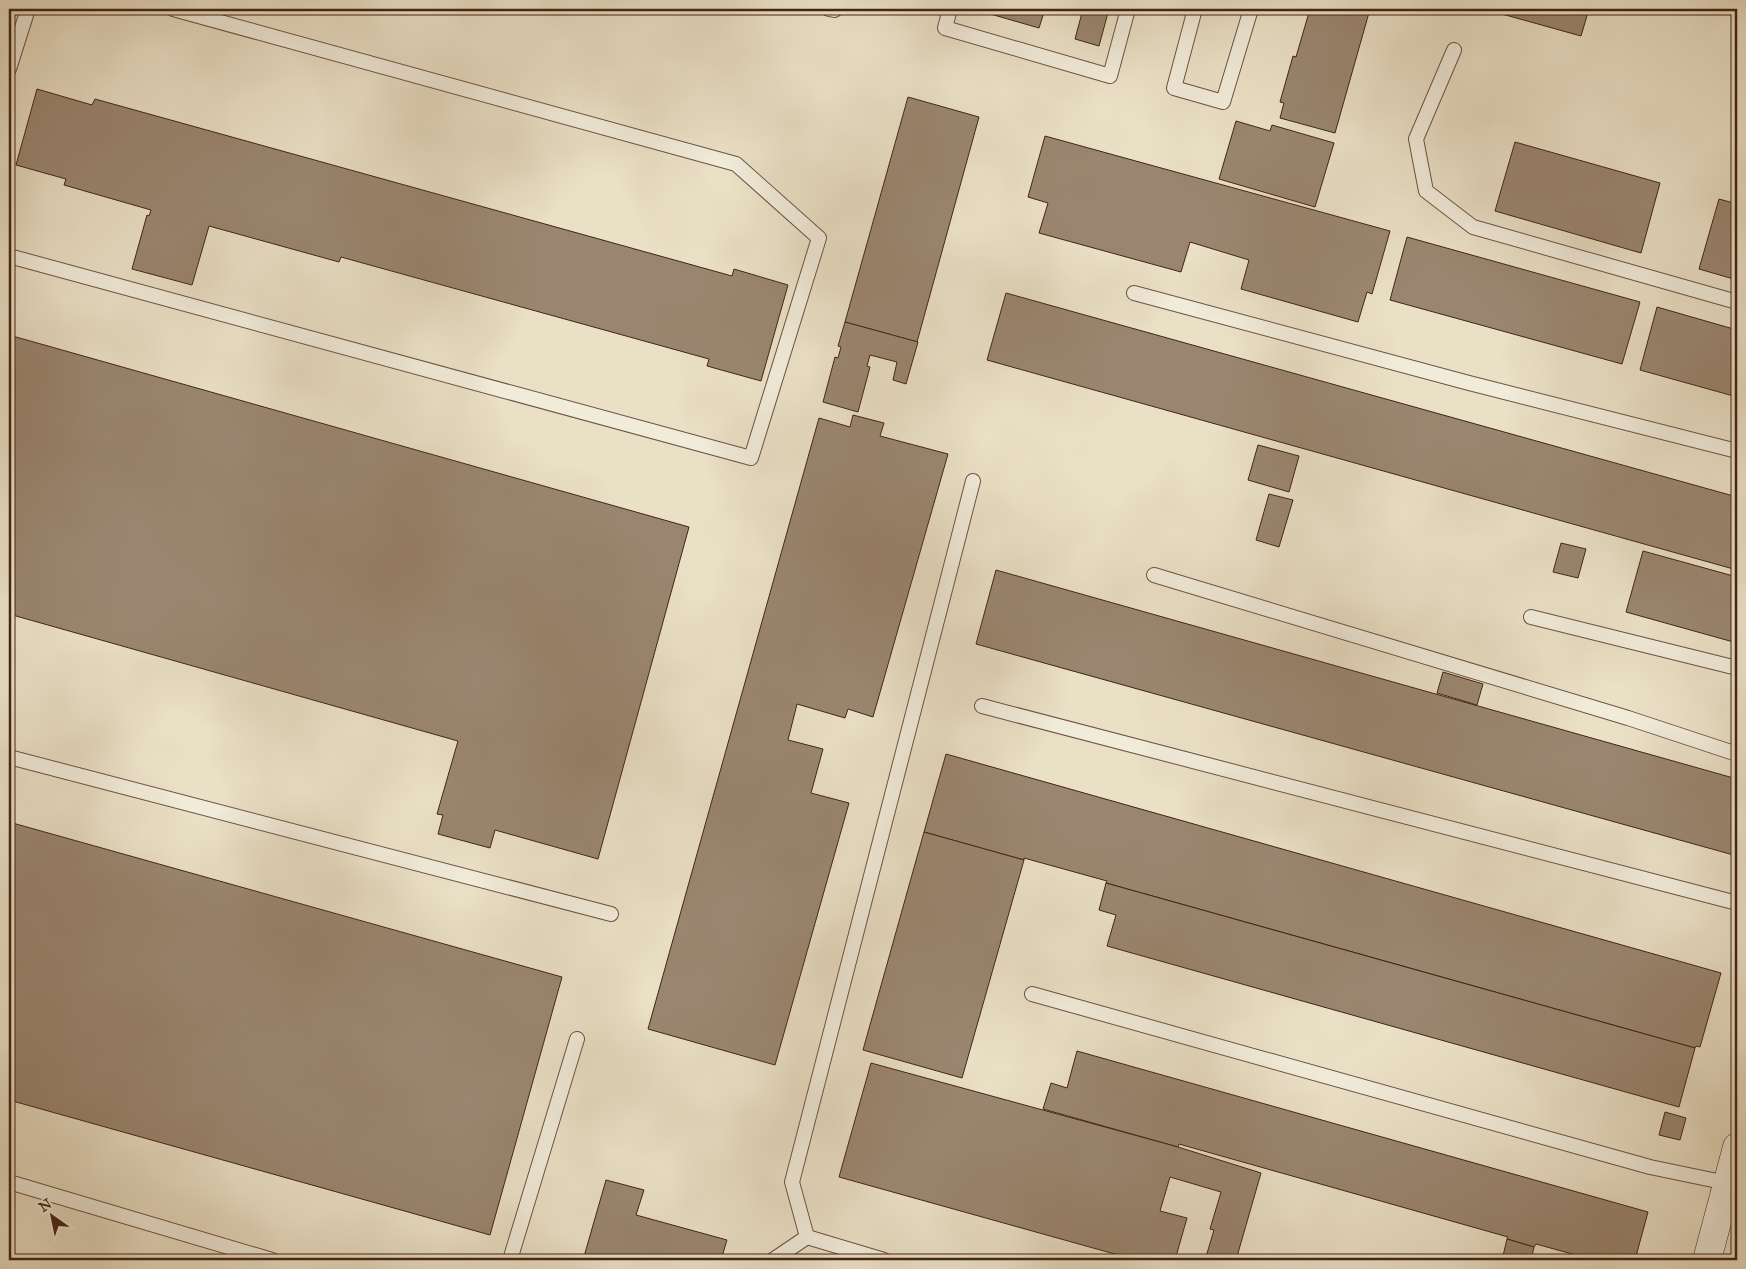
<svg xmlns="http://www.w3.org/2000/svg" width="1746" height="1269" font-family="'IM FELL Great Primer',serif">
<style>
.building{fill:#9a8670;stroke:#432413}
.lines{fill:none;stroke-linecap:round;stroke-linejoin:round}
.service-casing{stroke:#6d5340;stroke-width:16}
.secondary-casing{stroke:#432413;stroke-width:29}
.service{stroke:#f1ebda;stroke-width:14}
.secondary{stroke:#f1ebda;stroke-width:28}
</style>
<rect width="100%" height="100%" fill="#eae0c6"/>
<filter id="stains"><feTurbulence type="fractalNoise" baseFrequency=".004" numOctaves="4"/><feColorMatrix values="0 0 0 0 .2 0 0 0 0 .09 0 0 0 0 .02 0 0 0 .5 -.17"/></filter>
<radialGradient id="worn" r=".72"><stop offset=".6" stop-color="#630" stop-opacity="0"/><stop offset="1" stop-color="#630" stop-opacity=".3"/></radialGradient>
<g class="building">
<polygon points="973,9 1045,9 1039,28"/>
<polygon points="1083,9 1109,9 1099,46 1075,39"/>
<polygon points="1310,9 1370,9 1335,133 1280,118 1284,103 1280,102 1293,56 1296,57"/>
<polygon points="1484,9 1589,9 1581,36"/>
<polygon points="37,89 92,105 95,99 732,276 734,269 788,285 761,381 707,366 709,359 341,257 339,262 209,226 192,285 132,269 147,215 149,216 151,210 64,185 66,179 16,165"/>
<polygon points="908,97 979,117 917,342 845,322"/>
<polygon points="1236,121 1270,131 1272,125 1334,143 1315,207 1219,179"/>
<polygon points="1045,136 1390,231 1372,294 1367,292 1358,322 1241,289 1249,260 1190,242 1181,272 1039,233 1048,203 1028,197"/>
<polygon points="1515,142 1660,183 1641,253 1495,211"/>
<polygon points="1719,199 1737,204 1737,280 1699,269"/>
<polygon points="1407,237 1640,302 1622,364 1390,300"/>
<polygon points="1006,293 1737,497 1737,570 987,360"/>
<polygon points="1657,307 1737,330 1737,397 1640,370"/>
<polygon points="845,322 918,342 906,384 893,380 897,362 870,355 867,366 870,367 858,412 823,402 835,357 838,358 841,347 838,346"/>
<polygon points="9,335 689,527 598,859 495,830 490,848 438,834 443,815 437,814 458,741 9,614"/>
<polygon points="853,415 884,423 880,436 948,454 873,717 848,709 845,718 797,704 788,740 823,749 811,793 849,803 775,1065 648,1029 819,418 850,427"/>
<polygon points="1258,445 1299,456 1289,492 1248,480"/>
<polygon points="1269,494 1293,500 1279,547 1256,540"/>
<polygon points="1561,543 1586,549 1578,578 1553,572"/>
<polygon points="1643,551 1737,577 1737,643 1626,612"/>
<polygon points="996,570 1737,779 1737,856 976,644"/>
<polygon points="1443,672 1483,684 1477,705 1437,693"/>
<polygon points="946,754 1721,973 1700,1047 1696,1046 1695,1048 1106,883 1107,881 1024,858 1024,860 924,832"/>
<polygon points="9,822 562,977 490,1235 9,1100"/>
<polygon points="924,832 1024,860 962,1078 863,1050"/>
<polygon points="1106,883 1695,1048 1679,1107 1107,946 1116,915 1099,910"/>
<polygon points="1077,1051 1648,1212 1635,1260 1594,1260 1536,1244 1534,1247 1507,1239 1508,1237 1179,1144 1178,1147 1043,1109 1051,1083 1067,1088"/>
<polygon points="871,1063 1178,1147 1261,1173 1236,1260 1205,1260 1214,1230 1210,1229 1221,1192 1170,1177 1160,1211 1187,1218 1175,1260 1154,1260 1147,1258 1146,1260 1136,1260 839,1177"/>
<polygon points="1665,1112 1686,1118 1680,1140 1659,1135"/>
<polygon points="606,1180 644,1190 636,1215 727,1240 721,1260 583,1260"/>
<polygon points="1507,1239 1534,1247 1531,1260 1502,1260"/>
</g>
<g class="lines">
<g class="service-casing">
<g id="service">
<polyline points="829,9 834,10 836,9"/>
<polyline points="950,9 945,28 1110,76 1128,9"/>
<polyline points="1195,9 1174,88 1223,102 1251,9"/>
<polyline points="1454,50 1416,139 1426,191 1473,227 1737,302"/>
<polyline points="9,69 28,9"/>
<polyline points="9,256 751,458 819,238 736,164 173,9"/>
<polyline points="1134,293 1469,383 1737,451"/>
<polyline points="1154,575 1628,718 1737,754"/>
<polyline points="1531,617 1737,668"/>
<polyline points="982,706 1737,903"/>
<polyline points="9,757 611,914"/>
<polyline points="1032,994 1650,1167 1727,1183"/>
<polyline points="9,1182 272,1260"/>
<polyline points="807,1237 792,1182 973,481"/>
<polyline points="510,1260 577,1039"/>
<polyline points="773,1260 807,1237 884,1260"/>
</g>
</g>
<g class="secondary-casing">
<polyline id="secondary" points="1707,1260 1737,1147"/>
</g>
<use href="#service" class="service"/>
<use href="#secondary" class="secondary"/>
</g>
<rect width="1746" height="1269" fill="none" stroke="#eae0c6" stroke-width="30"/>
<rect x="10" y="10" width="1726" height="1249" fill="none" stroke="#432413" stroke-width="2.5"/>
<rect x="15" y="15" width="1716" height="1239" fill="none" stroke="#432413"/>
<g transform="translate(52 1216) rotate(327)" stroke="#f1ebda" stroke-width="4" paint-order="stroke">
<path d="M0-4L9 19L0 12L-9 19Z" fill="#432413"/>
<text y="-8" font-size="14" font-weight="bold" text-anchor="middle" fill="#432413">N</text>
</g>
<rect width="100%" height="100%" filter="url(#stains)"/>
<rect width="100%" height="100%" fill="url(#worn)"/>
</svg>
